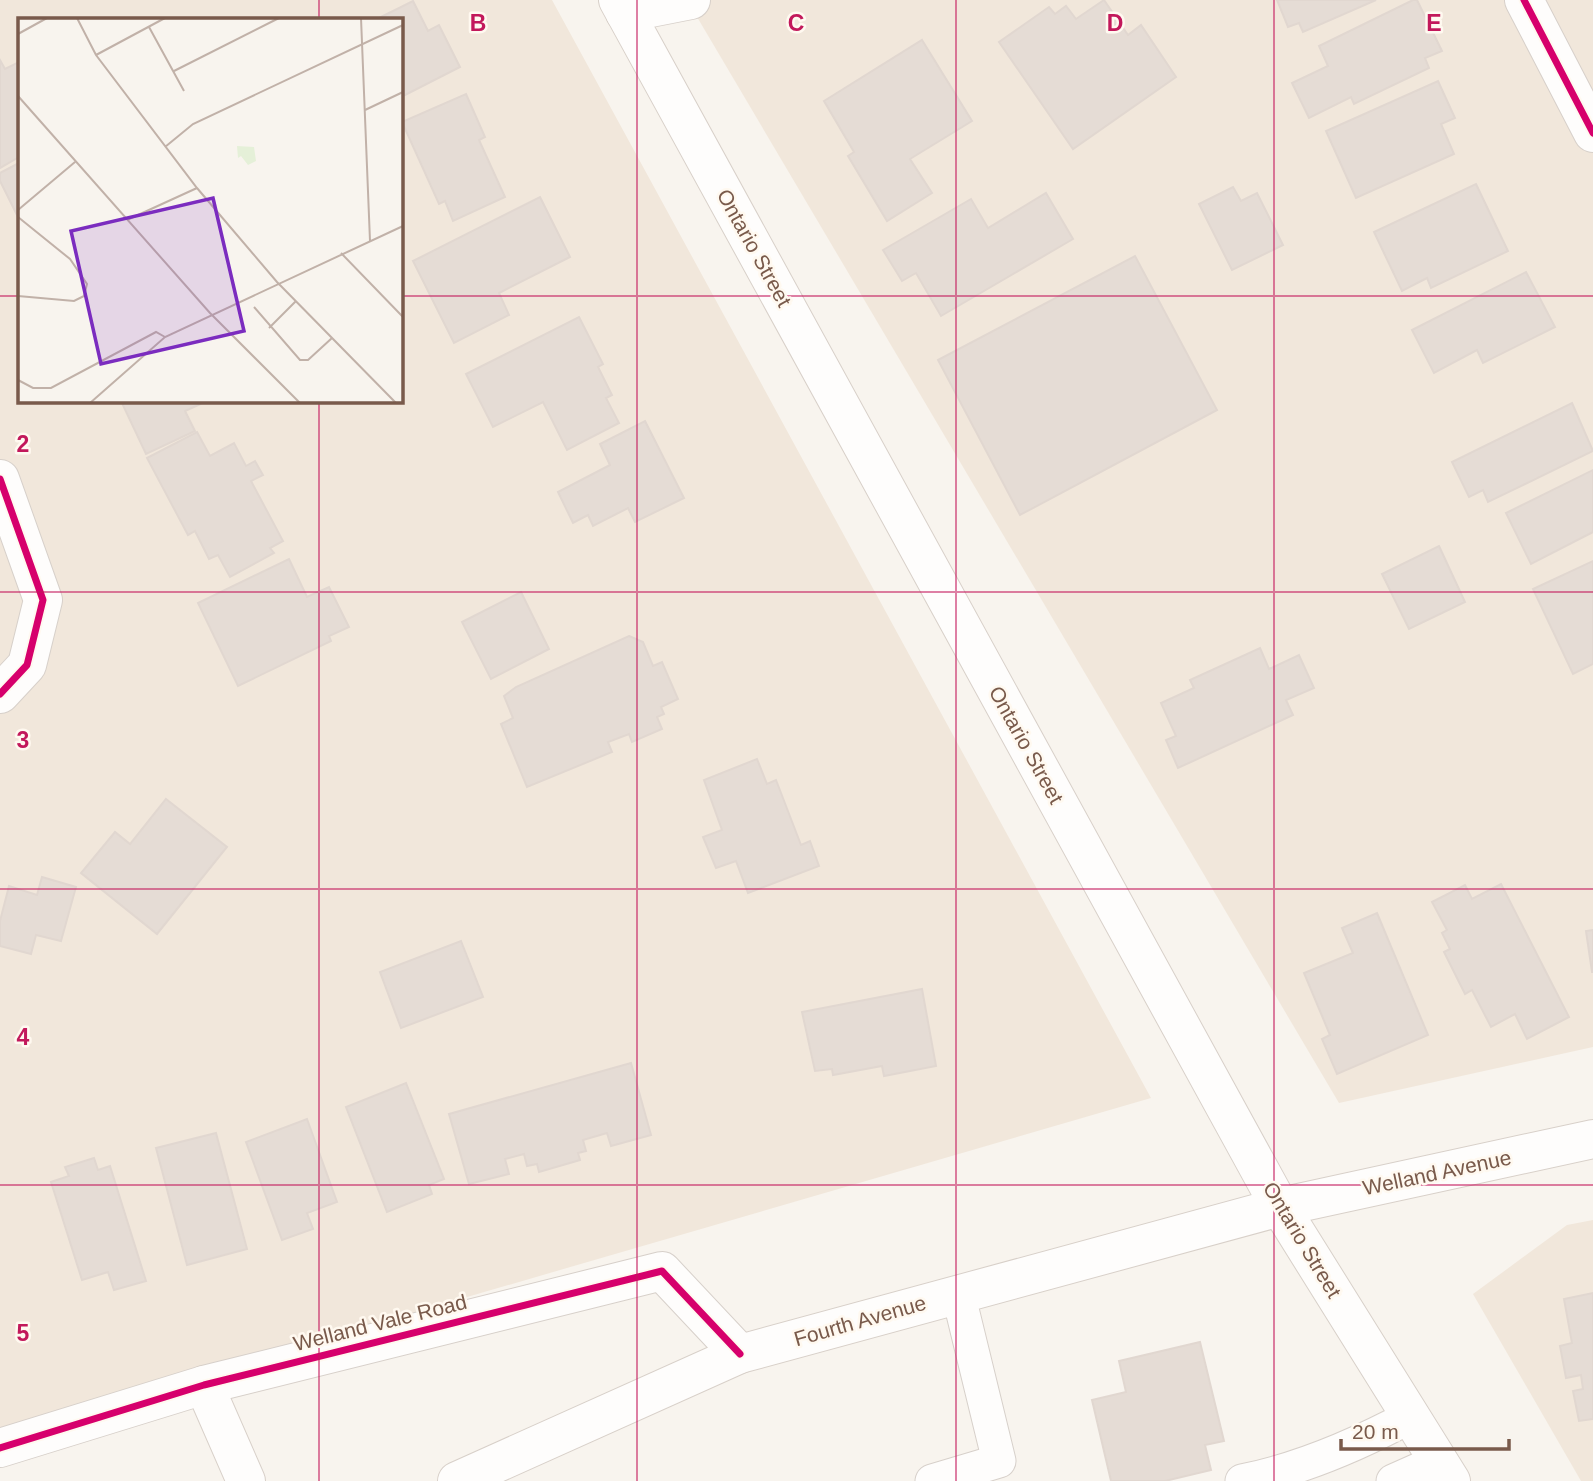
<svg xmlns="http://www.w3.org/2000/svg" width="1593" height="1481" font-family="Helvetica,sans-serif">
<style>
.residential{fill:#f1e7db;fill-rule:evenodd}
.building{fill:#e5dcd5;stroke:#e1d7d0;stroke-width:2}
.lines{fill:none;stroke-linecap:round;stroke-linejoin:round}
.lane-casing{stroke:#d7d0ca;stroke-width:35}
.street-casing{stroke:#d7d0ca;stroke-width:40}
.secondary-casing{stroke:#d8d0c9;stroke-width:40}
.lane{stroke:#fefdfc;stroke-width:33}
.street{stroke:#fefdfc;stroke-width:38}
.secondary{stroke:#fefdfc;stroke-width:38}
.cycleway-casing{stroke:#fff9f0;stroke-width:11}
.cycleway{stroke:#d6006c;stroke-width:7}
.grid{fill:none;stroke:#c2185b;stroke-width:2;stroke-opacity:0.55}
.labels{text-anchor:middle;stroke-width:5;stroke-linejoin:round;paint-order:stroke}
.street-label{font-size:21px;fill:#795a4b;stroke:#fff9f0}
.inset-road{fill:none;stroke:#c1b1a8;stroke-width:2}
.view{fill:#7b2cbf;fill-opacity:0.15;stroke:#7b2cbf;stroke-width:3.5}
.inset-edge{fill:none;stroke:#795a4b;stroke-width:3.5}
.grid-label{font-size:23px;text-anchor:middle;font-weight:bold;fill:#c2185b;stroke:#fff9f0;stroke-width:5;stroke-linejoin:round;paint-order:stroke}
</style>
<rect width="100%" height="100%" fill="#f8f4ee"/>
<g class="residential">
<path d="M0,0H552L1151,1098L0,1433ZM19,19H401V401H19Z"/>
<polygon points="687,0 1593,0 1593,1047 1339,1103"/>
<polygon points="1593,1220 1593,1481 1581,1481 1473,1294 1567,1225"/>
</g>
<g class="building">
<polygon points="1104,0 1128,35 1141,25 1176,77 1073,149 999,42 1049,7 1055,14 1066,6 1076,19"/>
<polygon points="1277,0 1376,0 1303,32 1299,23 1288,27"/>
<polygon points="1413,0 1417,0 1442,51 1425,58 1429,68 1354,104 1351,97 1309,118 1292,83 1328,66 1319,46"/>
<polygon points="413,1 428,31 439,25 460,67 401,97 401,19 377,19"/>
<polygon points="922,40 972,121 910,159 932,193 887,221 848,156 854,152 824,101"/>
<polygon points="0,60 5,69 19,62 19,157 0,168"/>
<polygon points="1438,81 1455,118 1441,124 1454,154 1356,198 1326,131"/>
<polygon points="466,94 485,137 479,140 505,197 453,221 445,201 439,204 402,122"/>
<polygon points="19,163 19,219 0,181 0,173"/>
<polygon points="1476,184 1508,251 1431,288 1427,278 1402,291 1374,232"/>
<polygon points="1233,187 1241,201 1257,193 1283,245 1232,270 1199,204"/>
<polygon points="1046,193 1073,239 941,316 916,273 902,281 883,250 971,199 988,228"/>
<polygon points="540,197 570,257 499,293 509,315 454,343 413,261"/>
<polygon points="1135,256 1217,410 1020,515 938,360"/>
<polygon points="1526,272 1555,327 1483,363 1477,350 1434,373 1412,330"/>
<polygon points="579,317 603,364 598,367 612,395 606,398 619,423 567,450 543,402 493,427 466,374"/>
<polygon points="121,401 207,401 185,411 195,431 146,454"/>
<polygon points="1572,403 1593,451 1488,502 1483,490 1469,497 1452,462"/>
<polygon points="645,421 684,498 635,522 628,508 593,526 588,515 573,523 558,492 610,465 600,444"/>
<polygon points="197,432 210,456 234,443 246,466 255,461 263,475 251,481 283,541 270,548 274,553 230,577 218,555 209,559 195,531 188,535 147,458"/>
<polygon points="1593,470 1593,532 1531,564 1506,513"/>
<polygon points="1439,546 1465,602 1409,629 1382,574"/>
<polygon points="289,559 307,597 329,587 349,627 329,636 331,641 238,686 198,603"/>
<polygon points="1593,561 1593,664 1573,674 1533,589"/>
<polygon points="521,592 549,649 491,679 462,622"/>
<polygon points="629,636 643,642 653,666 662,662 678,699 661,707 664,714 657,717 662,729 632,742 629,734 608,742 612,752 527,787 501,724 513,718 504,696 516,687"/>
<polygon points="1260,648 1269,669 1299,655 1314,688 1286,700 1293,715 1178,768 1166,740 1176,736 1161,703 1194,688 1190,680"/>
<polygon points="757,759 767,784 776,780 801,845 810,841 819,866 748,893 736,861 716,868 703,837 722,830 704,780"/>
<polygon points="166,799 227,847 157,934 81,873 115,832 130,844"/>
<polygon points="42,877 76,887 61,941 36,935 31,954 0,946 0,921 9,886 37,895"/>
<polygon points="1501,884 1569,1017 1527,1039 1515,1014 1491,1027 1472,990 1465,994 1444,952 1450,949 1442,933 1447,930 1432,902 1465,885 1472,899"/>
<polygon points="1377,913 1428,1035 1337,1074 1322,1039 1330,1035 1304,973 1353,953 1342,928"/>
<polygon points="1593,930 1593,972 1592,972 1586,931"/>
<polygon points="461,941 483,997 401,1028 380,972"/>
<polygon points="922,989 936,1066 884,1076 882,1066 833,1075 832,1069 815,1071 802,1012"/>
<polygon points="631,1063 651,1135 611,1146 607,1133 583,1140 586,1151 578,1153 580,1160 539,1172 537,1164 527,1166 524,1154 505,1159 509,1174 469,1184 449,1114"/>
<polygon points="406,1083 444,1179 429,1185 432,1194 387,1212 346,1107"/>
<polygon points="307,1119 337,1202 307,1213 313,1229 282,1240 246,1142"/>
<polygon points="216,1133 247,1249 187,1265 156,1148"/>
<polygon points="94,1158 98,1170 110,1166 146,1281 114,1290 108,1272 82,1280 51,1182 69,1176 65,1167"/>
<polygon points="1593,1293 1593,1419 1579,1421 1573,1391 1583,1389 1581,1375 1566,1378 1560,1346 1572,1343 1564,1299"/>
<polygon points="1200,1342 1224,1441 1205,1445 1211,1470 1165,1481 1111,1481 1092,1400 1126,1392 1119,1361"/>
</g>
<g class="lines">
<g class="lane-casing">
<g id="lane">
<polyline points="932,1481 999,1461 958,1293"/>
<path d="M1242,1481C1302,1469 1357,1445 1411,1416"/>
<polyline points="1393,1481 1438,1461"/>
</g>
</g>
<g class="street-casing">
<g id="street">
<polyline points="1524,0 1593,133"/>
<polyline points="625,13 691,0"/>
<polyline points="0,479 43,600 27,665 0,694"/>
<polyline points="0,1448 204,1385 662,1271 740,1354"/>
</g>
</g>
<g class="secondary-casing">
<g id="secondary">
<polyline points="618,0 1280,1207 1451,1481"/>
<polyline points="204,1385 246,1481"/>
<polyline points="457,1481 740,1354 1280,1207 1593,1139"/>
</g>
</g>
<use href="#lane" class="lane"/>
<use href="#street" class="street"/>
<use href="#secondary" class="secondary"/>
<g class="cycleway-casing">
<g id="cycleway">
<polyline points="1524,0 1593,133"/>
<polyline points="0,479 43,600 27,665 0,694"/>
<polyline points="0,1448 204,1385 662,1271 740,1354"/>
</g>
</g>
<use href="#cycleway" class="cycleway"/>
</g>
<path class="grid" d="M319,0V19M637,0V1481M956,0V1481M1274,0V1481M0,296H19M401,296H1593M319,401V1481M0,592H1593M0,889H1593M0,1185H1593"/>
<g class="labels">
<g class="street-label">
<text transform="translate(754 248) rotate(61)" y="7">Ontario Street</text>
<text transform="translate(1026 745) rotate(61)" y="7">Ontario Street</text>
<text transform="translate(1437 1173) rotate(-12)" y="7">Welland Avenue</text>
<text transform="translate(1302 1240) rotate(59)" y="7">Ontario Street</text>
<text transform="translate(860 1321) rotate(-16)" y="7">Fourth Avenue</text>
<text transform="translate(380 1323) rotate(-14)" y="7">Welland Vale Road</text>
</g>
</g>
<g transform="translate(18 18)">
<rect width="385" height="385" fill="#f8f4ee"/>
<path d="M219,128L236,129L238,143L230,147L223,138L220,140Z" fill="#e5f0d8"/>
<path class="inset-road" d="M59,0L78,37L179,170L259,264L378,385M343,0L352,223M131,9L166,73M0,16L29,0M78,37L147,0M156,53L261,0M0,78L192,295L282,385M347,92L385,74M147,129L175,106L385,7M0,192L57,144M0,199L52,241L69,266L66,278L56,283L0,278M109,202L179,170M323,235L385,299M236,289L282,342H290L314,320M251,310L278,283M0,362L15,370H33L138,314L147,319M72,385L147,319L385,208"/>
<path class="view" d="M195,180L226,313L83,346L53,213Z"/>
<rect width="385" height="385" class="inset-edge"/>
</g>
<g class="grid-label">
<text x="478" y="31">B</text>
<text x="796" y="31">C</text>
<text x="1115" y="31">D</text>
<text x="1434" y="31">E</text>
<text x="23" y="452">2</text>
<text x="23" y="748">3</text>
<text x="23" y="1045">4</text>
<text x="23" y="1341">5</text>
</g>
<path d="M1341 1439v10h168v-10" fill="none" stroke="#795a4b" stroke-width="3.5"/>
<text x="1352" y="1439" font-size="21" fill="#795a4b" stroke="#fff9f0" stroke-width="5" paint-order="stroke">20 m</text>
</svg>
